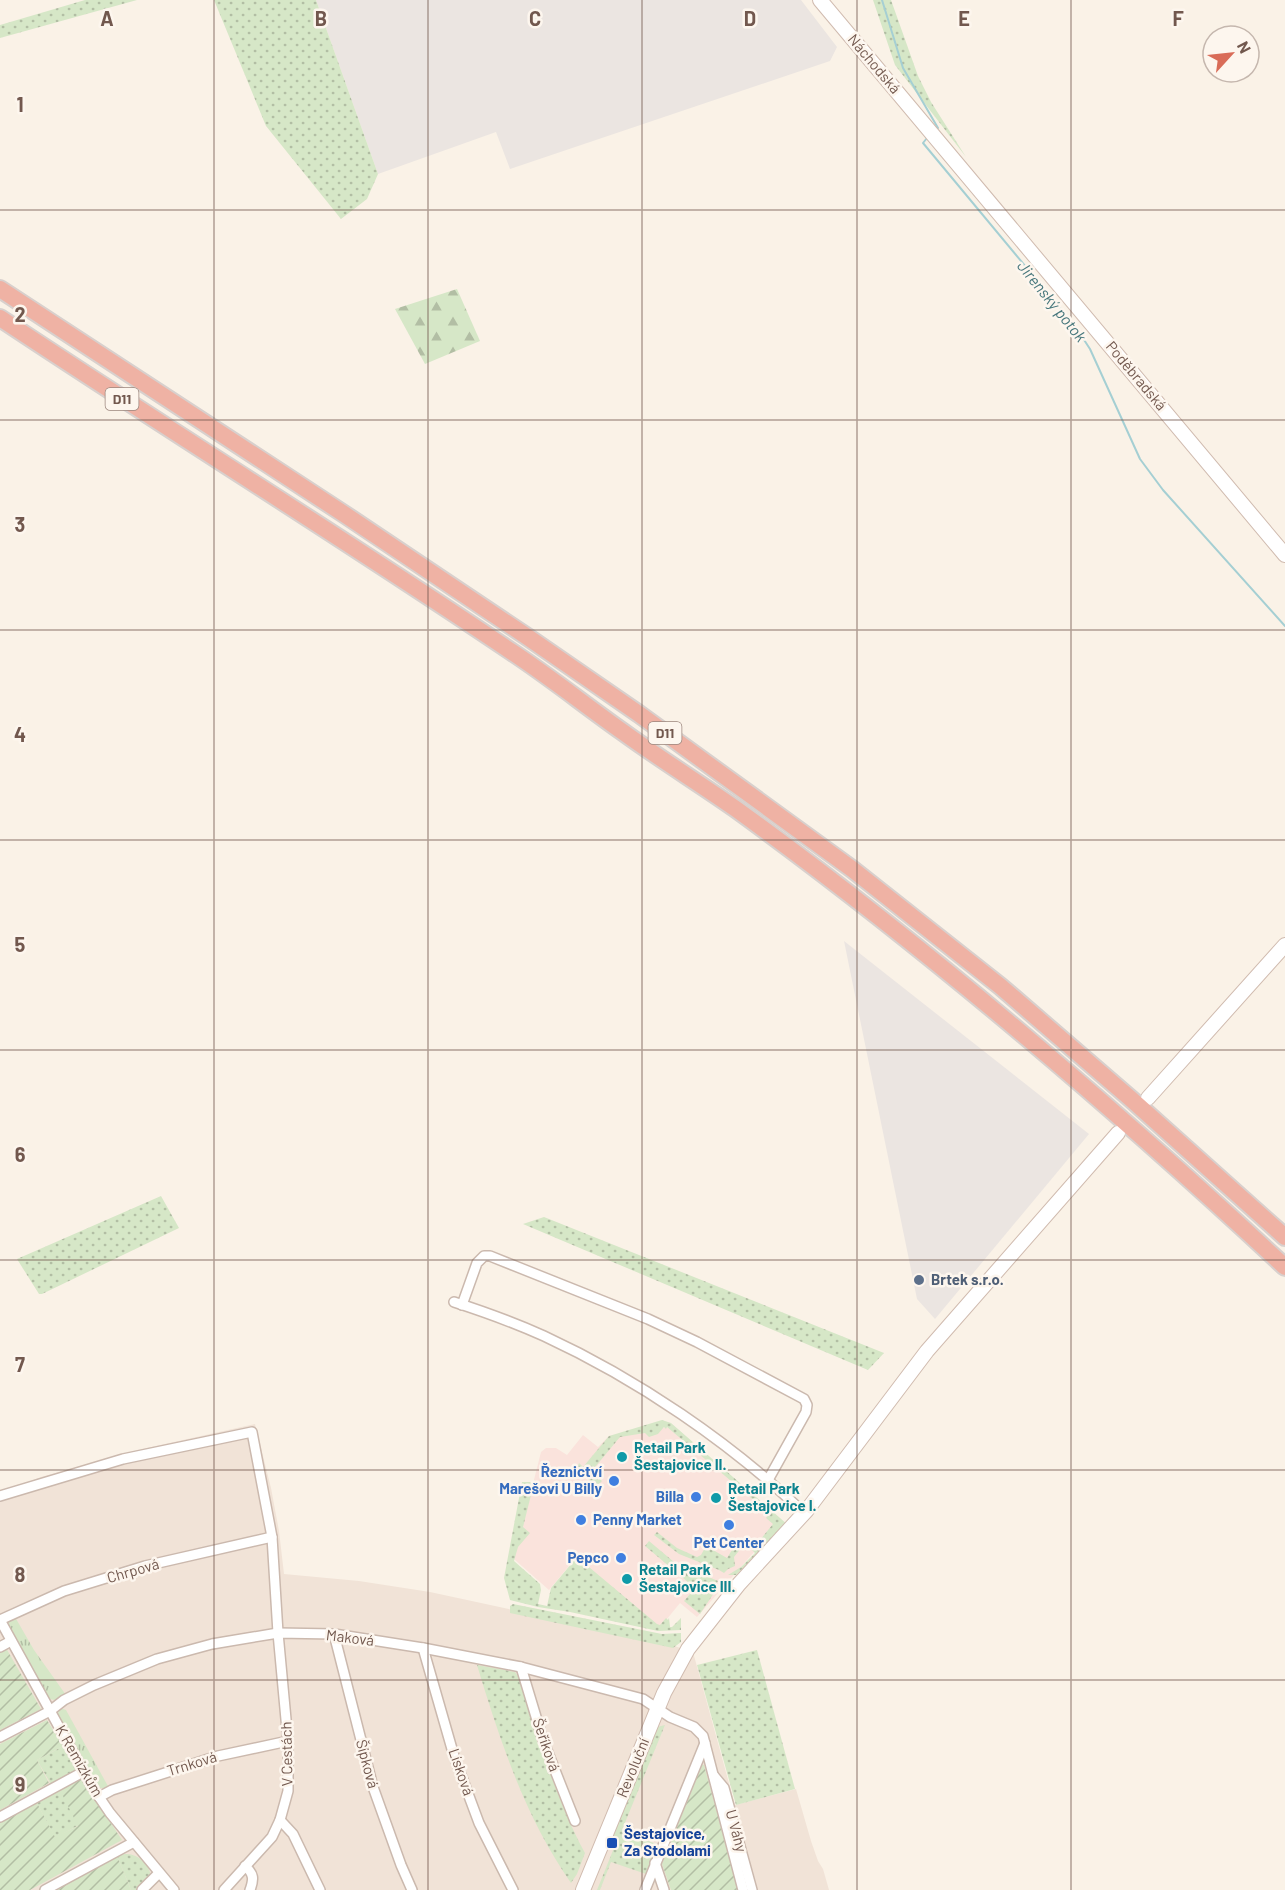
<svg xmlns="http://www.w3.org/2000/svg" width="1285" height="1890" font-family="Barlow,sans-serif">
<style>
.residential{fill:#f1e3d7}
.commercial{fill:#fae3dc}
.industrial{fill:#ebe5e1}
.grass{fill:url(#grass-dots)}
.forest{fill:url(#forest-firs)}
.park{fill:url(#park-tufts)}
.garden{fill:url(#garden-furrows)}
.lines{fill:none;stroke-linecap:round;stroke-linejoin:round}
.stream{stroke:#a5cfd3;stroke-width:2}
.street-casing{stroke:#cbb9ae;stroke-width:12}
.secondary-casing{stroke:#d0bbaf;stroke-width:16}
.highway-casing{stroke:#d8d0cd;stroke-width:20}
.street{stroke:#fff;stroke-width:9}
.secondary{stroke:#fff;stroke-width:14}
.highway{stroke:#efb2a4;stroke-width:16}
.grid{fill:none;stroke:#72584e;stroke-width:1.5;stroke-opacity:0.55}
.service-dot{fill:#5c6f8a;stroke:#fdf6ee;stroke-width:2}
.culture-dot{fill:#0f9aa8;stroke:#fdf6ee;stroke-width:2}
.shop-dot{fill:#3f7fe0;stroke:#fdf6ee;stroke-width:2}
.transit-dot{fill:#1a4fb4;stroke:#fdf6ee;stroke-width:2}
.labels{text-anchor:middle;stroke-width:5;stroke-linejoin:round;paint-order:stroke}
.shield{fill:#fdf6ee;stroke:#9c877e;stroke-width:1.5}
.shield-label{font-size:14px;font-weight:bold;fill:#72584e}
.street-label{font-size:15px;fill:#72584e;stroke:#fdf6ee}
.service-label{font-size:15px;font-weight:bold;fill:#4e5e75;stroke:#fdf6ee;text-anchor:start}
.culture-label{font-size:15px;font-weight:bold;fill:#0d838f;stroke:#fdf6ee;text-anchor:start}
.shop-label{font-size:15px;font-weight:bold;fill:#366cbe;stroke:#fdf6ee;text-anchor:end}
.transit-label{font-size:15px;font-weight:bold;fill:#164399;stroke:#fdf6ee;text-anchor:start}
.water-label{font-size:16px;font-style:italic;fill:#47777c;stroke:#fdf6ee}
.grid-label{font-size:20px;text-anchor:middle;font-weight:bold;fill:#72584e;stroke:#fdf6ee;stroke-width:5;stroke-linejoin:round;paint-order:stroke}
</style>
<defs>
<pattern id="grass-dots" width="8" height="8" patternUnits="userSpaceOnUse" patternTransform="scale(1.5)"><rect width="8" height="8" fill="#d6e7c7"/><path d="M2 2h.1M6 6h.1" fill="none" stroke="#b2bea4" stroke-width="1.8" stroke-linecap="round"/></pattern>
<pattern id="forest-firs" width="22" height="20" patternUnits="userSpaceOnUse" patternTransform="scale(1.5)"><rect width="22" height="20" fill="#d6e7c7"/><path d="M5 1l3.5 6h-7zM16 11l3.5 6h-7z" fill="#b2bea4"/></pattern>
<pattern id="park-tufts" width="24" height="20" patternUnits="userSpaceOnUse" patternTransform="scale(1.5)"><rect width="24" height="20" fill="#d6e7c7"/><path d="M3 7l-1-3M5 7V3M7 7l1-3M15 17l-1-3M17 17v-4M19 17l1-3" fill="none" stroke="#b2bea4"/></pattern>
<pattern id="garden-furrows" width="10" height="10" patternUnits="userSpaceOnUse" patternTransform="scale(1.5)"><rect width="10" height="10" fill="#d6e7c7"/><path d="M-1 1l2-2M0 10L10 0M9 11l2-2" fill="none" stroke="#b2bea4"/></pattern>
</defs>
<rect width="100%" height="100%" fill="#faf2e7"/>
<polygon class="residential" points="255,1424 271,1488 279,1531 284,1574 359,1581 430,1592 665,1643 693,1652 735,1805 796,1789 811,1841 818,1861 823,1869 829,1890 0,1890 0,1494 41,1477 147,1448"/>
<polygon class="commercial" points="667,1427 697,1449 781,1519 756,1552 754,1552 697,1617 680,1603 658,1630 574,1560 549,1590 514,1559 541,1452 546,1448 556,1448 567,1455 583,1435 598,1447 609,1436"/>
<g class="industrial">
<polygon points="316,0 801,0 837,47 830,61 510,169 496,132 378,174"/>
<polygon points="844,941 1089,1134 935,1319 917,1299"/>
</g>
<g class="grass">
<polygon points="85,0 137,0 0,38 0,25"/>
<polygon points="214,0 316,0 378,174 367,199 341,219 266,126"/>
<polygon points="873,0 891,0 918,76 931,102 966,157 895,65"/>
<polygon points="161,1196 179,1228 42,1294 39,1294 17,1259"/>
<polygon points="544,1217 884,1353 868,1370 523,1224"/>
<polygon points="662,1420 671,1423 788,1525 736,1575 728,1575 741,1567 755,1553 752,1550 773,1524 766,1518 768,1515 765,1512 763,1513 761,1511 763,1508 667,1427 666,1429 664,1427 658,1434 649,1437 645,1433 620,1437 591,1472 602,1481 596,1487 577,1468 579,1463 583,1467 609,1436"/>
<polygon points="522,1482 534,1482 536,1485 532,1491 523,1527 530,1533 518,1547 514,1561 540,1584 541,1590 538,1604 547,1606 551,1588 577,1557 657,1624 660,1625 666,1618 668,1620 669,1618 670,1627 672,1627 681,1618 681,1630 658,1631 570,1612 538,1607 510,1600 504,1578"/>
<polygon points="657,1532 677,1548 697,1557 701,1555 706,1546 727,1558 737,1542 742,1547 734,1557 735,1566 728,1569 724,1573 719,1570 679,1554 654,1535"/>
<polygon points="649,1541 674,1562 718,1581 716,1584 714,1593 700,1614 684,1601 695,1588 645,1546"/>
<polygon points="513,1604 662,1634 681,1633 681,1642 673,1648 510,1613 510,1606"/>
<polygon points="757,1650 795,1789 736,1805 697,1665"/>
<path d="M477,1665L515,1672C524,1682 525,1702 530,1715C546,1761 561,1809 585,1853L577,1874L571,1883C525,1817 500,1741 477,1665Z"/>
<polygon points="665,1725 622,1830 658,1845 646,1874 611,1862 600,1890 597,1890 616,1843 611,1840 657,1727"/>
<polygon points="65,1745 78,1768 78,1770 52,1786 37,1760"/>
<polygon points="82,1777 85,1780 84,1782 82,1779 79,1825 55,1838 36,1801"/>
<path d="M125,1854C138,1853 150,1865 151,1877L139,1890H131L117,1856Z"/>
</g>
<polygon class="forest" points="457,289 480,341 425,364 395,309"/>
<g class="park">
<polygon points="15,1617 34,1650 66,1695 56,1700 48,1699 8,1625 9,1622"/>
<polygon points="60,1708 66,1710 109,1788 100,1788 94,1782 57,1716"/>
</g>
<g class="garden">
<polygon points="6,1648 41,1709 0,1730 0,1652"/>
<polygon points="47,1720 63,1746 37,1760 49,1783 0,1810 0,1744"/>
<polygon points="702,1765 704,1765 738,1890 671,1890 662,1864"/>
<polygon points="81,1778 122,1840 30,1890 0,1890 0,1823 37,1803 55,1837 78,1826 60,1790"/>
<polygon points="117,1856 131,1890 55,1890"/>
</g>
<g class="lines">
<g class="stream">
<polyline points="882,0 903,68 938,128 936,130"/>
<polyline points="927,138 923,143 1075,326 1090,349 1140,459 1163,490 1285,626"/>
</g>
<g class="street-casing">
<g id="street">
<path d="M454,1302C485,1312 515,1323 544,1336C637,1379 730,1442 804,1513"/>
<polyline points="462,1305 477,1263 484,1256 490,1256 648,1319 697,1342 804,1399 807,1405 806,1412 768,1480"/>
<polyline points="0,1496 123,1459 252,1432 272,1537 278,1633 288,1741 288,1791 280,1820 272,1837 224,1890"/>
<polyline points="0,1620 91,1785 110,1813 174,1890"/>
<polyline points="0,1620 64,1591 145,1566 272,1537"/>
<polyline points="334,1634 373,1787 401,1865 412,1890"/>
<polyline points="0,1647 11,1641"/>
<polyline points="423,1648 454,1756 479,1823 513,1890"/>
<polyline points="521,1667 543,1740 575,1821"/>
<polyline points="0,1737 50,1711 64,1700 94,1685 157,1659 212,1644 278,1633 334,1634 423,1648 521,1667 643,1699 670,1717 694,1727 703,1736 743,1890"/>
<polyline points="714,1776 724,1788 752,1890"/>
<polyline points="99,1797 112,1790 218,1756 288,1741"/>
<polyline points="0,1817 83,1772"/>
<polyline points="280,1820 293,1834 320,1890"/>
<polyline points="655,1863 664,1890"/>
<path d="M245,1866C254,1874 254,1879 250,1890"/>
<polyline points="45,1890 134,1842"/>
<polyline points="142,1890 159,1873"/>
<polyline points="645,1890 705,1743"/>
</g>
</g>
<g class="secondary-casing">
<g id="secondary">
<polyline points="820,0 1285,555"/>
<polyline points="1148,1098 1285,945"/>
<polyline points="583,1890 664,1693 688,1649 739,1584 807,1510 927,1351 1118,1133"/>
</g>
</g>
<g class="highway-casing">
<g id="highway">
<polyline points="0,289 344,514 529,638 639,714 852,869 1000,986 1131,1099 1285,1237"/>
<path d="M0,318C170,431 343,538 512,652C550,677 586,706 623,732C660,759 699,783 736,809C929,949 1111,1105 1285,1267"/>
</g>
</g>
<use href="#street" class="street"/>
<use href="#secondary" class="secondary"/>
<use href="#highway" class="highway"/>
</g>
<path class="grid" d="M214,0V1890M428,0V1890M642,0V1890M857,0V1890M1071,0V1890M0,210H1285M0,420H1285M0,630H1285M0,840H1285M0,1050H1285M0,1260H1285M0,1470H1285M0,1680H1285"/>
<circle class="service-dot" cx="919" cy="1280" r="6"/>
<g class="culture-dot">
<circle cx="622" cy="1457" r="6"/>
<circle cx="716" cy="1498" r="6"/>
<circle cx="627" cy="1579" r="6"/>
</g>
<g class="shop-dot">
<circle cx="614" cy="1481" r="6"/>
<circle cx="696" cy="1497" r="6"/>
<circle cx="581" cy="1520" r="6"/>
<circle cx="729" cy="1525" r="6"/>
<circle cx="621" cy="1558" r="6"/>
</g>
<rect class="transit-dot" x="606" y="1837" width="12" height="12" rx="3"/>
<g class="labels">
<g class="shield">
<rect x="105.5" y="388" width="33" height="22" rx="4.5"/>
<rect x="648.5" y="722" width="33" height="22" rx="4.5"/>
</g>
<g class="shield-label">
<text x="122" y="404">D11</text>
<text x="665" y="738">D11</text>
</g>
<g class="street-label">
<text transform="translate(874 64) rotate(50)" y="5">Náchodská</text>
<text transform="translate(1136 376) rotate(50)" y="5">Poděbradská</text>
<text transform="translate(133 1571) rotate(-16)" y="5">Chrpová</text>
<text transform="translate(350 1638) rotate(7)" y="5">Maková</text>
<text transform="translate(546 1745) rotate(71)" y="5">Šeříková</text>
<text transform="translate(287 1754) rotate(-91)" y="5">V Cestách</text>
<text transform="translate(79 1761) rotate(60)" y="5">K Remízkům</text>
<text transform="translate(192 1764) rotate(-17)" y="5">Trnková</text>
<text transform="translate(367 1764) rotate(75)" y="5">Šípková</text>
<text transform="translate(633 1768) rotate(-68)" y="5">Revoluční</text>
<text transform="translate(461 1772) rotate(71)" y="5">Lísková</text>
<text transform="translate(736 1831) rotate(75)" y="5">U Váhy</text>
</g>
<g class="service-label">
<text x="931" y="1285">Brtek s.r.o.</text>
</g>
<g class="culture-label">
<text x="634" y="1453">Retail Park<tspan x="634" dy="17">Šestajovice II.</tspan></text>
<text x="728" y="1494">Retail Park<tspan x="728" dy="17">Šestajovice I.</tspan></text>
<text x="639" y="1575">Retail Park<tspan x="639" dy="17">Šestajovice III.</tspan></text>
</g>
<g class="shop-label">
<text x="602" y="1477">Řeznictví<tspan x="602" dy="17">Marešovi U Billy</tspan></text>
<text x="684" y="1502">Billa</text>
<text x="593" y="1525" text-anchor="start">Penny Market</text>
<text x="729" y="1548" text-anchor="middle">Pet Center</text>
<text x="609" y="1563">Pepco</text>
</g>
<g class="transit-label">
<text x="624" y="1839">Šestajovice,<tspan x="624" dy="17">Za Stodolami</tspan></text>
</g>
<g class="water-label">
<text transform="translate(1052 301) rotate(51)" y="6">Jirenský potok</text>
</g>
</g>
<g class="grid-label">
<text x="107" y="26">A</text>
<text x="321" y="26">B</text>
<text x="535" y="26">C</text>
<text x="750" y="26">D</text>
<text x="964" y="26">E</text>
<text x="1178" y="26">F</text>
<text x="20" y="112">1</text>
<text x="20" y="322">2</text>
<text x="20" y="532">3</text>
<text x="20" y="742">4</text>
<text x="20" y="952">5</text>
<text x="20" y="1162">6</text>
<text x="20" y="1372">7</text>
<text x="20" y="1582">8</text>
<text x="20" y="1792">9</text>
</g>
<g transform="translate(1231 54) rotate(63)"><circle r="28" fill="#fdf6ee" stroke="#c5b7ae" stroke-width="1.5"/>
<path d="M0-4.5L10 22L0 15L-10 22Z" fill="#d96c58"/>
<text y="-9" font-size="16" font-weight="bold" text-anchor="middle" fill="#72584e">N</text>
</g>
</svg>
